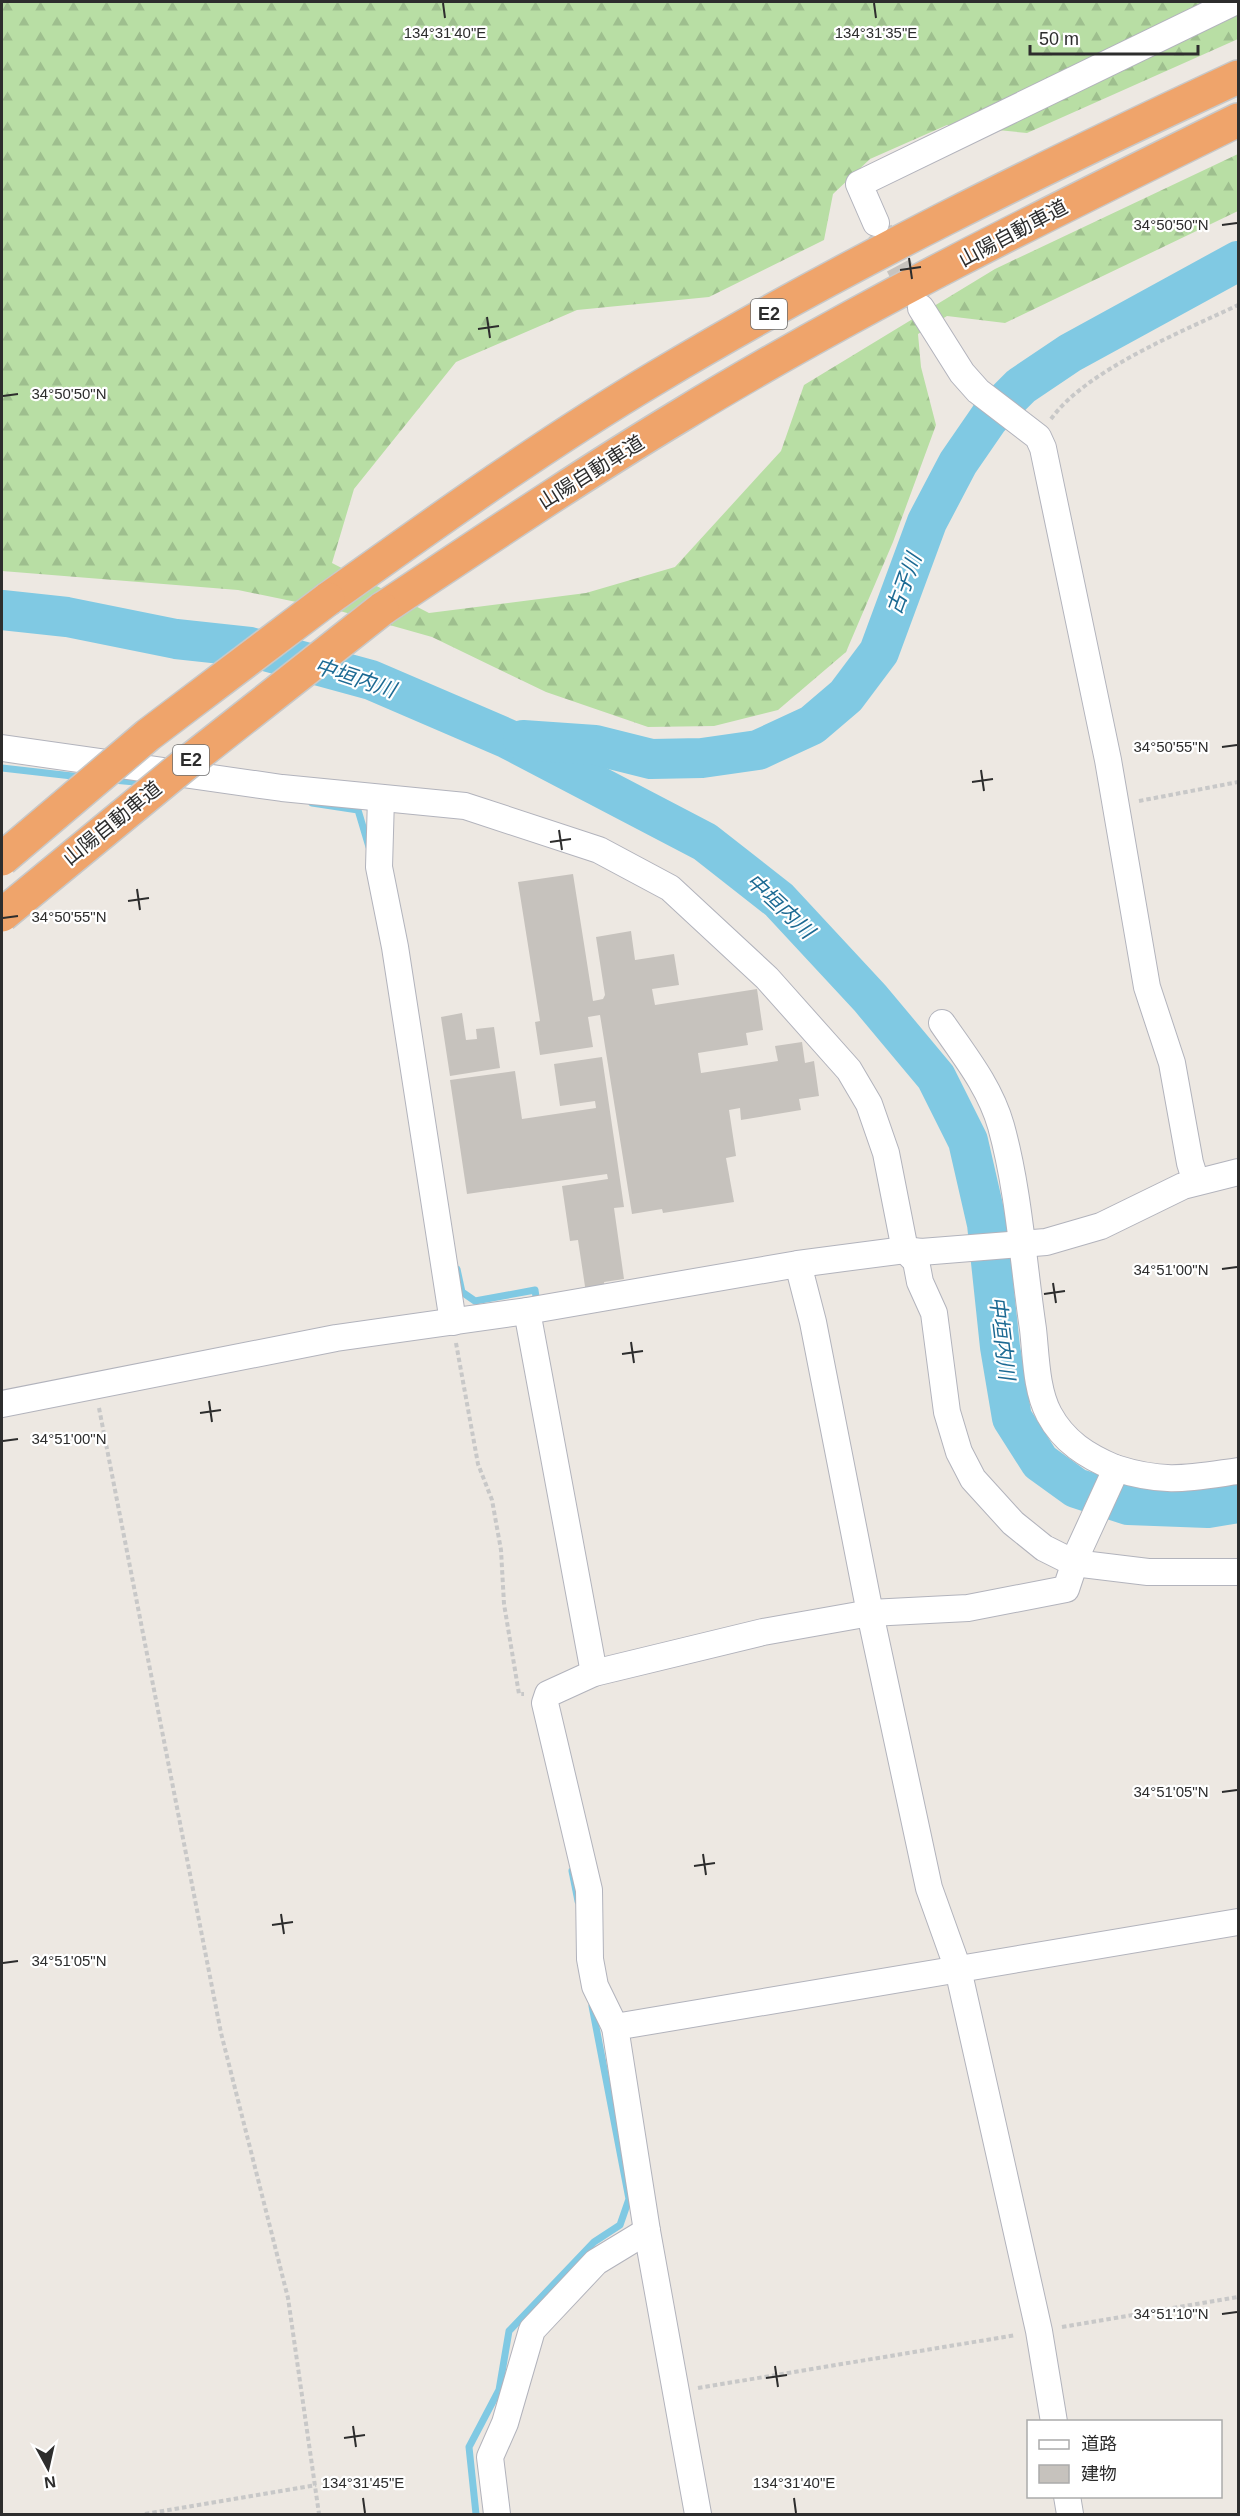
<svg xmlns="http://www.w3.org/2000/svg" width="1240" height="2516" font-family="Helvetica,'Noto Sans JP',sans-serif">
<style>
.forest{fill:url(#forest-firs)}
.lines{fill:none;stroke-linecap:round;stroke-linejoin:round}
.stream{stroke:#80c9e3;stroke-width:7}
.river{stroke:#80c9e3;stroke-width:40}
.building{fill:#c6c2bd}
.minor-tunnel{stroke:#c7c3be;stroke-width:26;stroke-dasharray:26 13;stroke-linecap:butt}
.minor-casing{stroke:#b2b3bc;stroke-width:28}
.highway-casing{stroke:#c8c8c8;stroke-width:36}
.path{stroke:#c8c8c8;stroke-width:4;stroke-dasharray:4.5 3;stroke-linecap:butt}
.minor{stroke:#fff;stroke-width:26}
.highway{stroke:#efa46b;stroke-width:33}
.highway-bridge-casing{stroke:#c8c8c8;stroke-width:36;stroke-linecap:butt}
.highway-bridge{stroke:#efa46b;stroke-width:33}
.ticks{fill:none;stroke:#2d2d2d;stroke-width:2}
.labels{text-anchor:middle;stroke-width:4.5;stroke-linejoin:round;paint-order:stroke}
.shield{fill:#fff;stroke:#6c6c6c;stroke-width:1.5}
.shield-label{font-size:18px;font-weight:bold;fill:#2d2d2d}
.street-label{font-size:20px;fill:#2d2d2d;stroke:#fff}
.water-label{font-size:21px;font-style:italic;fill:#1c6a93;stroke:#fff}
.ticks-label{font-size:15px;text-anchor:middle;fill:#2d2d2d;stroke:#fff;stroke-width:4.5;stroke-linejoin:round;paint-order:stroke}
</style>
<defs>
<pattern id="forest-firs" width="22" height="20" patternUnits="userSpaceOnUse" patternTransform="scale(1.5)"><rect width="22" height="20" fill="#b8dea4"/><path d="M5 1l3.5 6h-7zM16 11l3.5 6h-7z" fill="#9ebf8e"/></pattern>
</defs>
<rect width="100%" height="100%" fill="#ede8e2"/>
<polygon class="forest" points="2,2 1238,2 1238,39 1027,133 947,125 870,159 833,194 824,240 709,297 577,310 456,362 354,489 332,563 429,613 586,593 675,567 781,451 804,385 995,269 1238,154 1238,211 1005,323 947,316 918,334 921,367 936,425 893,542 846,652 778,710 714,726 648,727 546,692 432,637 340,611 238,590 2,571"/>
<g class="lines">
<g class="stream">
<polyline points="2,768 81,777"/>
<polyline points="113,780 146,783"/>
<polyline points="312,803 358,810 369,847"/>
<polyline points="457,1269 462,1292 475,1301 535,1290 537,1304"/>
<polyline points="572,1871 578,1901"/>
<polyline points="476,2514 469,2447 499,2390 509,2331 594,2242 620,2225 629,2199 592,2006"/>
</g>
<g class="river">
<polyline points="2,610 67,617 176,639 250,647 371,680 508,739 705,842 779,900 870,998 936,1077 968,1141 987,1224 1000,1347 1012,1418 1040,1462 1076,1488 1128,1505 1208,1508 1238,1503"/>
<polyline points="523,740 595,745 651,759 702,758 758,750 812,725 846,696 879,652 927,522 958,463 989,418 1021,386 1070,353 1238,261"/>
</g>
</g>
<g class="building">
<polygon points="573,874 593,1001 603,999 605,995 596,937 631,931 635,960 674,954 679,985 652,989 655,1005 757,989 763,1030 746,1033 748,1045 698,1053 701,1073 778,1061 775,1046 802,1042 805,1063 814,1061 819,1096 799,1099 801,1110 741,1120 740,1108 729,1110 736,1156 726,1158 734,1202 663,1213 662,1209 632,1214 600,1015 588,1017 593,1047 540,1055 535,1022 540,1021 518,882"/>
<polygon points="462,1013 466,1040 477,1039 476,1029 494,1027 500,1068 450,1076 441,1017"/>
<polygon points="602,1057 624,1207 614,1208 624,1279 604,1282 605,1290 586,1293 578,1240 570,1241 562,1186 608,1179 607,1174 467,1194 450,1080 515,1071 522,1119 596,1108 595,1101 560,1106 554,1064"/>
</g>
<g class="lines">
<polyline class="minor-tunnel" points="880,231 918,302"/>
<g class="minor-casing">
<g id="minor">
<polyline points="876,223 859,184 1234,2"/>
<polyline points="921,308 962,373 978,391 1038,437 1043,448 1108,760 1147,987 1172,1063 1190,1163 1196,1182"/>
<polyline points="2,748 282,788 465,806 599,850 670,888 767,978 849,1070 869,1104 886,1153 905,1250 916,1261 920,1282 934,1313 947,1412 959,1452 973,1479 1013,1523 1044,1548 1074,1563 1148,1572 1238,1572"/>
<polyline points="381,798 379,867 395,947 453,1322"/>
<polyline points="798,1264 813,1322 870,1613 929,1888 958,1969 1039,2331 1054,2422"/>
<polyline points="527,1311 594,1673"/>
<polyline points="2,1404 336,1338 527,1311 798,1264 905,1250 921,1252 1046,1242 1101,1226 1183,1186 1238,1172"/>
<path d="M1115,1468C1165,1484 1188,1478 1238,1471"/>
<path d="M615,2027L595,1986L590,1959L589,1890L545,1703L548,1694L594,1673L763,1632L870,1613L968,1608L1066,1589L1079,1550L1113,1476L1115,1468C1087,1456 1064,1442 1049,1414C1036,1390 1036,1355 1033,1329C1023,1262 1019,1191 1001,1126C990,1087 964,1055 942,1023"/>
<polyline points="1067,2496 1070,2514"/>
<polyline points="497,2514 490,2457 505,2423 532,2330 596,2262 647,2231"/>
<polyline points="698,2514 647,2231 615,2027 1238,1922"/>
</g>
</g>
<g class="highway-casing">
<g id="highway">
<path d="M328,599C436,522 543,445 657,377C842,266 1042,168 1238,77"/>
<path d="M382,609C480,544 577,478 678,417C858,307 1049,213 1238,120"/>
</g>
</g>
<g class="path">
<path d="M1051,419C1087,369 1184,331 1238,305"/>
<polyline points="1139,801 1238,782"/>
<polyline points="456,1343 478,1464 492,1500 501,1550 504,1604 519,1694 524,1694"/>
<polyline points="99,1408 221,2033 288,2298 319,2514"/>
<polyline points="1062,2327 1238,2297"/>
<polyline points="698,2388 1016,2335"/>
<polyline points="145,2514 316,2485"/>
</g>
<use href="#minor" class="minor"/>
<use href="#highway" class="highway"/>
<g class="highway-bridge-casing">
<g id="highway-bridge">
<polyline points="2,859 148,735 328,599"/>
<polyline points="2,915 183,766 382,609"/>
</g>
</g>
<use href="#highway-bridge" class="highway-bridge"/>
</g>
<path class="ticks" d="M443,3L445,18M874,3L876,18M1222,225L1237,223M909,258L912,279M900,270L921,267M487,317L490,338M478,329L499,326M3,396L18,394M1222,747L1237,745M981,770L984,791M972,782L993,779M559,830L562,850M550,842L571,839M137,889L140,910M128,901L149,898M3,918L18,916M1222,1269L1237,1267M1053,1283L1056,1303M1044,1294L1065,1291M631,1342L634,1363M622,1354L643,1351M209,1401L212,1422M200,1413L221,1410M3,1441L18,1439M1222,1792L1237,1790M703,1854L706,1875M694,1866L715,1863M281,1914L284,1934M272,1925L293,1922M3,1963L18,1961M1222,2314L1237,2312M775,2366L778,2387M766,2378L787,2375M353,2426L356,2447M344,2438L365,2435M363,2498L365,2513M794,2498L796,2513"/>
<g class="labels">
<g class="shield">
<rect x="751" y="299" width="36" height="30" rx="4.5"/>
<rect x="173" y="745" width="36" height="30" rx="4.5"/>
</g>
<g class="shield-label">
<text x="769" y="320">E2</text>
<text x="191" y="766">E2</text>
</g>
<g class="street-label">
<text transform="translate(1013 233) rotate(-28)" y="7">山陽自動車道</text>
<text transform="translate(591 472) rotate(-32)" y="7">山陽自動車道</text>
<text transform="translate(112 823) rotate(-39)" y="7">山陽自動車道</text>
</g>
<g class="water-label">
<text transform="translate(904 584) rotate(-70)" y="7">古子川</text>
<text transform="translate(355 678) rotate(18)" y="7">中垣内川</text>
<text transform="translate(780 906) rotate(43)" y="7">中垣内川</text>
<text transform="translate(1002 1338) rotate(83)" y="7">中垣内川</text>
</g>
</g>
<g class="ticks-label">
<text x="445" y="38">134°31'40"E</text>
<text x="876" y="38">134°31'35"E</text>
<text x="1171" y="230">34°50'50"N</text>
<text x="69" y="399">34°50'50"N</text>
<text x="1171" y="752">34°50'55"N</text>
<text x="69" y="922">34°50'55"N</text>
<text x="1171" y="1275">34°51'00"N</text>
<text x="69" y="1444">34°51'00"N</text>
<text x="1171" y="1797">34°51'05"N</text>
<text x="69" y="1966">34°51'05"N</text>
<text x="1171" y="2319">34°51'10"N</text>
<text x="363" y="2488">134°31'45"E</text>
<text x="794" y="2488">134°31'40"E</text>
</g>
<rect width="1240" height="2516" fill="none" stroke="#2d2d2d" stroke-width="6"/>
<rect x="1027" y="2420" width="195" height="78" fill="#ffffff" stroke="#ababab" stroke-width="1.5"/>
<rect x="1039" y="2440" width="30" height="9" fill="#ffffff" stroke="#ababab" stroke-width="1.5"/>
<text x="1081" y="2450" font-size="18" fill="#2d2d2d">道路</text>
<rect x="1039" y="2465" width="30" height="18" fill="#c6c2bd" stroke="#ababab" stroke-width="1.5"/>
<text x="1081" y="2480" font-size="18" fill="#2d2d2d">建物</text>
<g transform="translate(48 2468) rotate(172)" stroke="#ffffff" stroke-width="4.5" paint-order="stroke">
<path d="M0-4.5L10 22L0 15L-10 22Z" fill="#2d2d2d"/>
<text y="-9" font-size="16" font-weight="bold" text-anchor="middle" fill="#2d2d2d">N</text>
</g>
<path d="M1030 45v9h168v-9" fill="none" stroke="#2d2d2d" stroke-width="3"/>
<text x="1039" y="45" font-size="18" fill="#2d2d2d" stroke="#ffffff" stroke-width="4.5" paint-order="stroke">50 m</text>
</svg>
